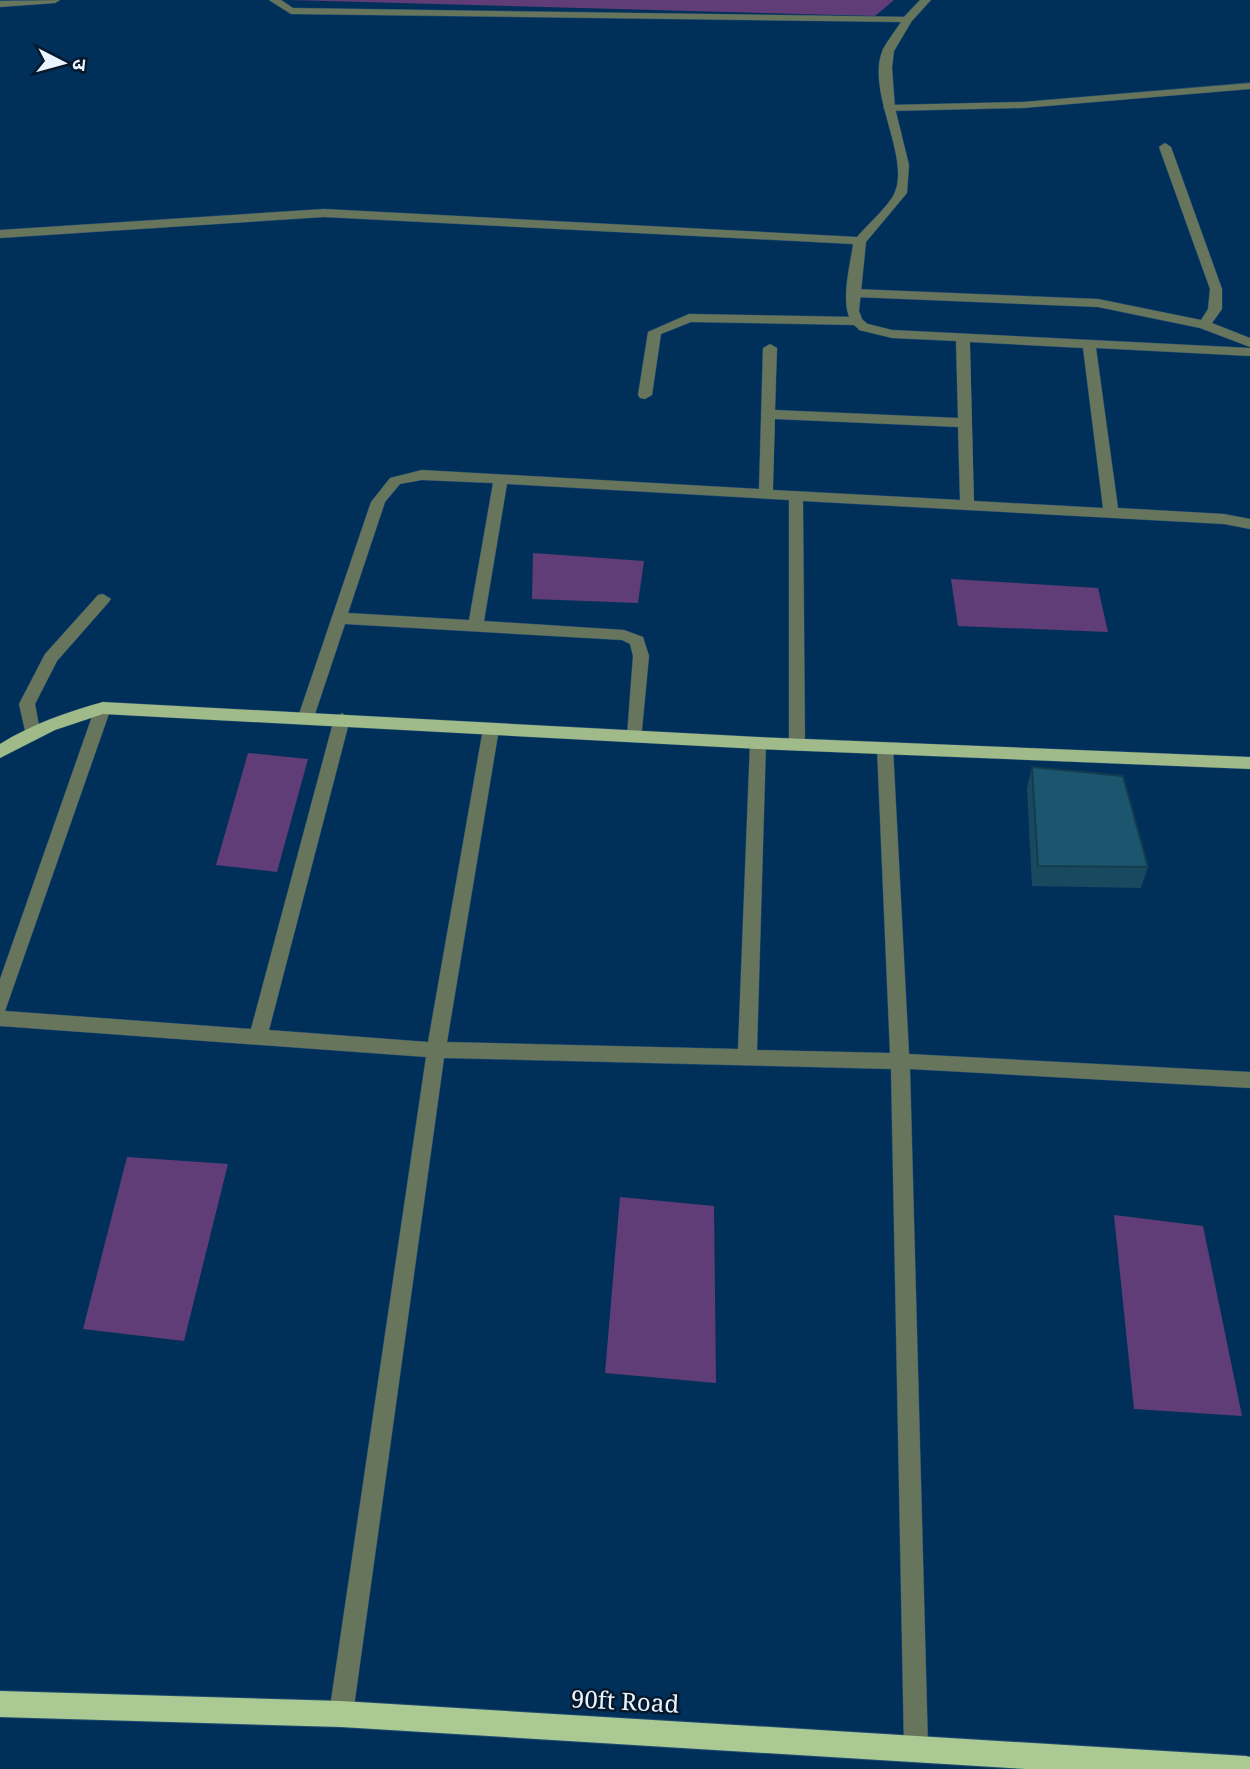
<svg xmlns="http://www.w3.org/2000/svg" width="1250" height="1769" font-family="'Noto Serif','Noto Sans Devanagari',serif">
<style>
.green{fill:#603d77}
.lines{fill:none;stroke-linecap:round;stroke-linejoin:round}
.service-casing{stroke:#214b71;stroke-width:1}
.minor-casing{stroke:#214b71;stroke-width:1}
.primary-casing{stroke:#214b71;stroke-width:1}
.trunk-casing{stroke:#214b71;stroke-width:2}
.service{fill:#68755d;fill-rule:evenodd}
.minor{fill:#68755d;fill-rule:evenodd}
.primary{fill:#a0bb89;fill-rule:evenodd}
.trunk{fill:#abc992;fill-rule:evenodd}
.wall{fill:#18495f}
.building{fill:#1c556e;stroke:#143c4d;stroke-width:2}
.labels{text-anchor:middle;stroke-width:5;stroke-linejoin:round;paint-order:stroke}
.near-street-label{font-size:24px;fill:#eaf4fe;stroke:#06182b}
</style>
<rect width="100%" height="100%" fill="#00305a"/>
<g class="green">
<polygon points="290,0 894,0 875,16"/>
<polygon points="533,553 644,561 638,603 532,599"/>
<polygon points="951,579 1098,588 1108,632 958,626"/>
<polygon points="248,753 308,759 277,872 216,865"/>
<polygon points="127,1157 228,1164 184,1341 83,1329"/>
<polygon points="620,1197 714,1206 716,1383 605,1373"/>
<polygon points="1114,1215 1203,1226 1242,1416 1134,1409"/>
</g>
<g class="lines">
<g class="service-casing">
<g id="service">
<polygon points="920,0 931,0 912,21 904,21 904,17"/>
<polygon points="1250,83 1250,89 1023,108 889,111 883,108 889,105 1023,102"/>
<polygon points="1165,143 1171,147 1222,289 1222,309 1212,323 1250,338 1250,347 1200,328 1098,307 855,297 849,293 855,289 1098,299 1201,320 1208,309 1210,289 1159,147"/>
<polygon points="689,314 856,317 863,321 856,325 691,322 661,334 652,395 645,399 640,398 638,395 648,332"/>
<path d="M864,323L892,330L1250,348V356L1096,348L1118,508L1224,514L1250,519V529L1224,524L803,501L805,745L797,751L789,745V500L507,484L484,621L624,630L643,637L649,656L641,740L635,742L627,736L633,656L630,644L622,640L345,624L314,717L306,723L300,721L298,717L371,502L390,478L422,470L759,489L763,348L770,344L777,348L775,410L958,418L956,341L892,338L859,330L857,327ZM970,342L1083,348L1103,508L974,501ZM775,419L958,427L960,500L773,490ZM422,480L493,483L469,620L348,613L385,502L400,484Z"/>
<polygon points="103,594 111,599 108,603 57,661 35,704 40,731 32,737 26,735 19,704 45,654 98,595"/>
<polygon points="103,702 111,708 5,1011 251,1029 334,719 342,713 350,719 269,1030 428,1042 483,729 491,723 499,729 447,1042 738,1049 750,743 758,737 766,743 757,1050 890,1053 877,748 885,742 893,748 909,1054 1250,1072 1250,1088 910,1069 928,1747 925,1756 916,1759 907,1756 904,1747 891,1069 444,1058 353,1714 349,1722 341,1726 333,1722 329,1714 426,1057 0,1026 0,979 95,708"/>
</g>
</g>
<g class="minor-casing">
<g id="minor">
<polygon points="60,0 55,3 0,7 0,1"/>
<path d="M269,0H281L293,8L912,17L913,19L894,51L892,68L895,108L909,165L907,193L866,242L859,311L862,319L871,327L864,331C834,322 850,269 853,244L324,217L0,238V230L324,209L857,237C866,226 890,205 895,192C910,155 865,90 883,49C888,40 895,31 901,22L291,14Z"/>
</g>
</g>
<g class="primary-casing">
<path id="primary" d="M103,702L758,737L1250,757V769L758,749L103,714L55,730L0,758V744C32,724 67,712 103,702Z"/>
</g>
<g class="trunk-casing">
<polygon id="trunk" points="0,1691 341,1701 1246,1756 1250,1757 1250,1769 1026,1769 341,1727 0,1717"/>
</g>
<use href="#service" class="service"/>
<use href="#minor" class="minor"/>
<use href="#primary" class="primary"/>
<use href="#trunk" class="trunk"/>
</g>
<polygon class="wall" points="1032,767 1148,867 1141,888 1032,886 1027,788"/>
<polygon class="building" points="1032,767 1123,776 1148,867 1038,866"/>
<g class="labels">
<g class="near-street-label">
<text transform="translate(625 1702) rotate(3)" y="8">90ft Road</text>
</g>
</g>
<g transform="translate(63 63) rotate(96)" stroke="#06182b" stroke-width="5" paint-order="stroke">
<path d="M0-5L12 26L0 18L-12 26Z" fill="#eaf4fe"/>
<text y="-10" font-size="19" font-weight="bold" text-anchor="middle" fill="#eaf4fe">उ</text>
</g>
</svg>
